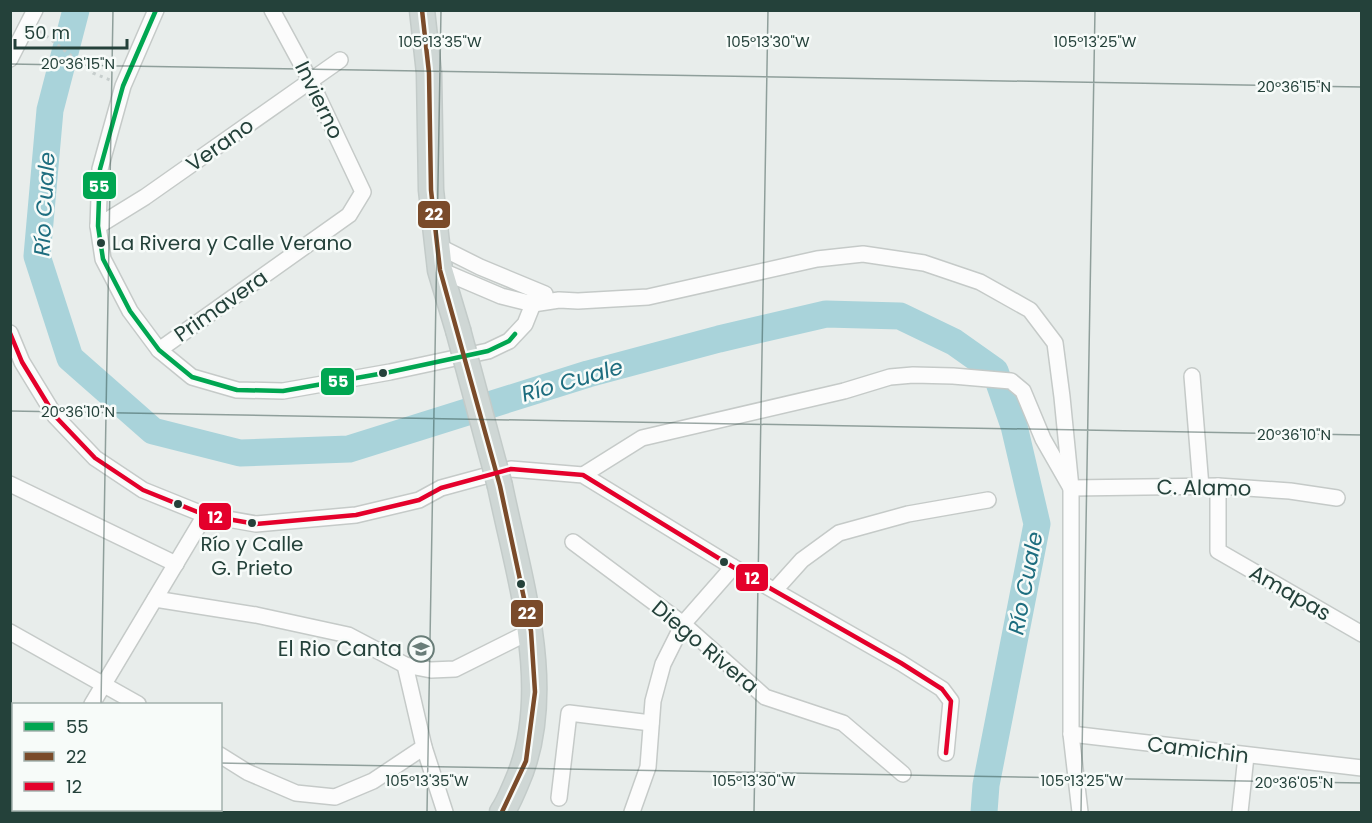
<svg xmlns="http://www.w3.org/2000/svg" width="1372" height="823" font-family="Poppins,sans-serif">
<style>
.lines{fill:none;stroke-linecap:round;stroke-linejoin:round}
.river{stroke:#a9d3da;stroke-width:27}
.street-casing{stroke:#c5cac8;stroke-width:18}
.primary-casing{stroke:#c3cbc9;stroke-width:27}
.path{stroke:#c7cecd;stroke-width:3;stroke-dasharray:3 4.5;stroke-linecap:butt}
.street{stroke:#fcfcfc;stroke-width:15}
.primary{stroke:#cfd7d5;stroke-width:24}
.primary-bridge-casing{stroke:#c3cbc9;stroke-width:27;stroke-linecap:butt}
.primary-bridge{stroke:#cfd7d5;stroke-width:24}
.bus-1-casing{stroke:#f7fbf9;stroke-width:9}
.bus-2-casing{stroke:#f7fbf9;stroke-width:9}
.bus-3-casing{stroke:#f7fbf9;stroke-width:9}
.bus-1{stroke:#00a651;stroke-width:4.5}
.bus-2{stroke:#7a4b2a;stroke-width:4.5}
.bus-3{stroke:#e4002b;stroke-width:4.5}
.ticks{fill:none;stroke:#24413a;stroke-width:1.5;stroke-opacity:0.45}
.bus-dot{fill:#24413a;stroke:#f7fbf9;stroke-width:2}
.labels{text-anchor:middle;stroke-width:5;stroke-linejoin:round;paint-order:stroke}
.bus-label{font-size:20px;fill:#24413a;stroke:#f7fbf9;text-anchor:start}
.street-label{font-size:21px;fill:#24413a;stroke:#f7fbf9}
.poi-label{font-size:21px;fill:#24413a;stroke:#f7fbf9;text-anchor:end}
.water-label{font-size:22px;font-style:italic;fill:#1d6d7f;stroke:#f7fbf9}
.ticks-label{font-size:15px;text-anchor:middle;fill:#24413a;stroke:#f7fbf9;stroke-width:5;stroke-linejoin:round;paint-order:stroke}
.line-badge{stroke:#f7fbf9;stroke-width:2}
.badge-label{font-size:16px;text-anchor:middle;font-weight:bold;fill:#fff}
</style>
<rect width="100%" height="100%" fill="#e8edeb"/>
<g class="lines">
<polyline class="river" points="76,10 50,110 37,256 70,358 153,431 240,453 349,449 588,374 719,339 826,314 900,316 954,342 995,371 1014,426 1037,524 986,785 984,812"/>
<g class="street-casing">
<g id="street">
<polyline points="156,10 123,86 100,169 98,226 103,259 130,311 159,350 192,377 237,390 283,391 390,372 488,351 509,341 525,324 533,304 536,291"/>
<polyline points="10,59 35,10"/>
<polyline points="98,226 145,197 340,60"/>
<polyline points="438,246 480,267 545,294"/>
<polyline points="440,270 501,296 533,304 559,300 578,301 648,297 817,259 863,254 924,263 980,282 1030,310 1055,343 1062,397 1071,488 1071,734 1080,812"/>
<polyline points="10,333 22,362 55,416 95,458 143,490 205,515 256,524 356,515 419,500 441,488 511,469 583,475 733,567 901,663 942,689 951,701 946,753"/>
<polyline points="159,350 349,215 363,192 311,82 272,10"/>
<polyline points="1192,376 1201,487"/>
<polyline points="583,475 642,438 844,391 890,377 913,375 953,376 1011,381 1023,391 1043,439 1071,488 1218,486 1290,491 1337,498"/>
<polyline points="10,484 176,564"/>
<polyline points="1218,486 1218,551 1362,634"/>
<polyline points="573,542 683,624 765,697 843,723 903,774"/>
<polyline points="775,590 802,560 839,533 908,514 988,500"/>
<polyline points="155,599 256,615 348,635 405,665 431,670 455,669 531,631"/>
<polyline points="10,632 138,704"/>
<polyline points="405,665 424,747 445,812"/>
<polyline points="92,704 205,515"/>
<polyline points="10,729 14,731"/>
<polyline points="1071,734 1362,768"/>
<polyline points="220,755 247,772 296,793 335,797 373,781 424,747"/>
<polyline points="559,798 569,713 651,723"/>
<polyline points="632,812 648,767 653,701 663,664 683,624 733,567"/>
<polyline points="1240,812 1246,756"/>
</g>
</g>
<g class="primary-casing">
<g id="primary">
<polyline points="422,10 429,73 431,190 440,270 458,330"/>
<path d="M500,486C519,579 557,693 516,784C512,793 508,804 502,812"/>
<polyline points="10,780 14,781"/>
<polyline points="67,810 73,812"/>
</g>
</g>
<polyline class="path" points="40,31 93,73 110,80"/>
<use href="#street" class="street"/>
<use href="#primary" class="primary"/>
<g class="primary-bridge-casing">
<polyline id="primary-bridge" points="458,330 500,486"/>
</g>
<use href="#primary-bridge" class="primary-bridge"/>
<g class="bus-1-casing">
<polyline id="bus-1" points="156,10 123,86 100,169 98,226 103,259 130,311 159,350 192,377 237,390 283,391 390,372 488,351 509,341 515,334"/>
</g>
<g class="bus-2-casing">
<polyline id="bus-2" points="422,10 429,73 431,190 440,270 500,486 531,631 535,692 526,761 502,812"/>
</g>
<g class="bus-3-casing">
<polyline id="bus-3" points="10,333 22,362 55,416 95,458 143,490 205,515 256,524 356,515 419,500 441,488 511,469 583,475 733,567 901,663 942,689 951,701 946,753"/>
</g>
<use href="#bus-1" class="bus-1"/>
<use href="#bus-2" class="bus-2"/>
<use href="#bus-3" class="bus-3"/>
</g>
<path class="ticks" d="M10,64L1362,87M10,411L1362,435M101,704L113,10M10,759H14M220,763L1362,783M99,812V810M427,812L441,10M754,812L768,10M1081,812L1095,10"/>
<defs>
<g id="school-ring" transform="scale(1.35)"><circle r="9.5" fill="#f7fbf9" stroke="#697d78" stroke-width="1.5"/><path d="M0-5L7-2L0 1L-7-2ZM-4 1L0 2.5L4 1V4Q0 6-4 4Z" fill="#697d78"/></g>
</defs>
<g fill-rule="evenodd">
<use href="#school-ring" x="421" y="649"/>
</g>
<g class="bus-dot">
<circle cx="101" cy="243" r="5"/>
<circle cx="383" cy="373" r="5"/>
<circle cx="178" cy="504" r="5"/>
<circle cx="252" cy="523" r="5"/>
<circle cx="724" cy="562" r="5"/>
<circle cx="521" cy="584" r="5"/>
</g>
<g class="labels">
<g class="bus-label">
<text x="112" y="250">La Rivera y Calle Verano</text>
<text x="252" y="551" text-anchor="middle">Río y Calle<tspan x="252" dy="24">G. Prieto</tspan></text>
</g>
<g class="street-label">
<text transform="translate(319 100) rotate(64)" y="7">Invierno</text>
<text transform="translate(220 145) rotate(-35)" y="7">Verano</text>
<text transform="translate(221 306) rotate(-35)" y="7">Primavera</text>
<text transform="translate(1204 488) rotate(1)" y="7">C. Alamo</text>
<text transform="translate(1290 593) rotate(30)" y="7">Amapas</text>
<text transform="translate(705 647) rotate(40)" y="7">Diego Rivera</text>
<text transform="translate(1198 750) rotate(7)" y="7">Camichin</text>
</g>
<g class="poi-label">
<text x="402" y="656">El Rio Canta</text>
</g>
<g class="water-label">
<text transform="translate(44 204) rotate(-87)" y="8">Río Cuale</text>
<text transform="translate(572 380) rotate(-16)" y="8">Río Cuale</text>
<text transform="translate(1025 583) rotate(-79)" y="8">Río Cuale</text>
</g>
</g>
<g class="ticks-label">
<text x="440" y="47">105°13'35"W</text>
<text x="768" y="47">105°13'30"W</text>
<text x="1095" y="47">105°13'25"W</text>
<text x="78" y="69">20°36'15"N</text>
<text x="1294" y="92">20°36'15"N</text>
<text x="78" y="417">20°36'10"N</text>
<text x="1294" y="440">20°36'10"N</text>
<text x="427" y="786">105°13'35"W</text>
<text x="754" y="786">105°13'30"W</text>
<text x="1082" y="786">105°13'25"W</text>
<text x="1294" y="788">20°36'05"N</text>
</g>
<g class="line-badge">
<rect x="82" y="171" width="35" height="29" rx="6" fill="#00a651"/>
<rect x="417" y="200" width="34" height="29" rx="6" fill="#7a4b2a"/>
<rect x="320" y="367" width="35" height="29" rx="6" fill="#00a651"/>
<rect x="198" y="502" width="34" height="29" rx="6" fill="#e4002b"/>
<rect x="735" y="563" width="34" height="29" rx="6" fill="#e4002b"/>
<rect x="510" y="599" width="34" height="29" rx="6" fill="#7a4b2a"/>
</g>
<g class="badge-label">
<text x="99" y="192">55</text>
<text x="434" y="220">22</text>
<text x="338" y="387">55</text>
<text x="215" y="523">12</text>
<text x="752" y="584">12</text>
<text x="527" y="619">22</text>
</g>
<rect width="1372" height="823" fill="none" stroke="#24413a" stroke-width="24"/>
<rect x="12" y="703" width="210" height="108" fill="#f7fbf9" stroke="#a3b1ad" stroke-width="1.5"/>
<rect x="24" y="722" width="30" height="9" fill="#00a651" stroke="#a3b1ad" stroke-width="1.5"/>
<text x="66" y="733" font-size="18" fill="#24413a">55</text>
<rect x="24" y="752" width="30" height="9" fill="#7a4b2a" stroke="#a3b1ad" stroke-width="1.5"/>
<text x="66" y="763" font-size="18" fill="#24413a">22</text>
<rect x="24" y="782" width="30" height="9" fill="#e4002b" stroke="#a3b1ad" stroke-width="1.5"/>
<text x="66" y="793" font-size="18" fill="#24413a">12</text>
<path d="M15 39v9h112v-9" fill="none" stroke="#24413a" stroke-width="3"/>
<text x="24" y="39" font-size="18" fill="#24413a" stroke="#f7fbf9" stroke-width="4.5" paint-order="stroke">50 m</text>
</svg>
